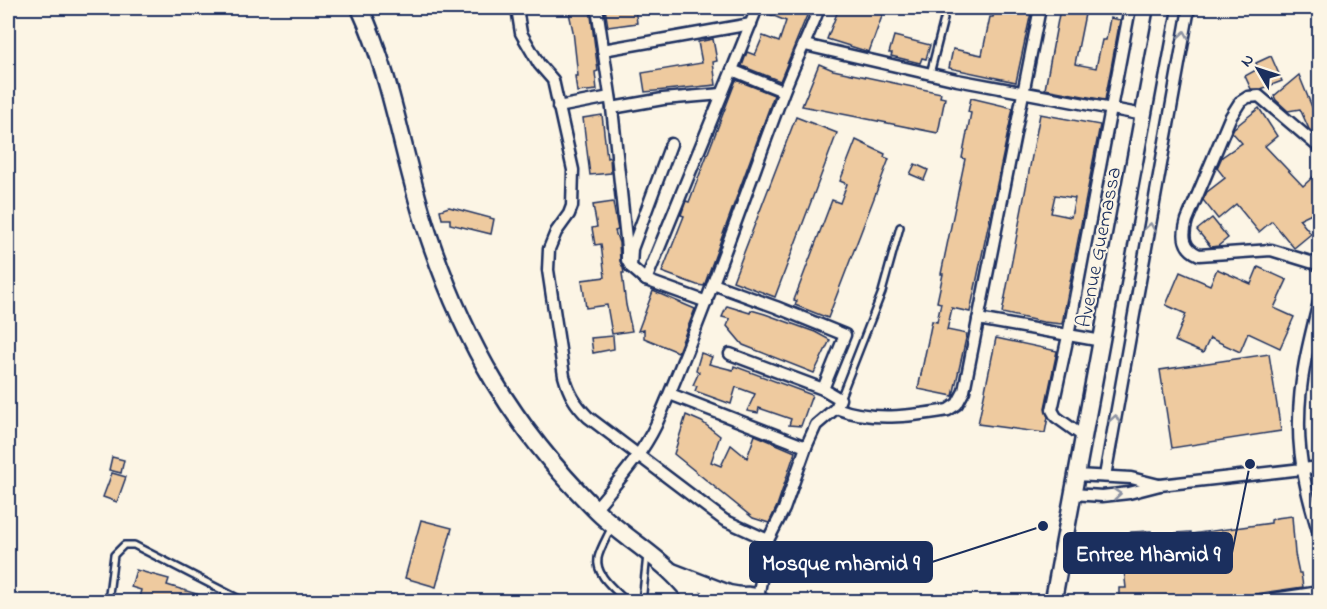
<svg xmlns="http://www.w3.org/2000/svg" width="1327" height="609" font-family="'Indie Flower',sans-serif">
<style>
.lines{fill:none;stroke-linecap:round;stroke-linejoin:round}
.stream{stroke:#5b92ad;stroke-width:4}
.building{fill:#eeca9f;stroke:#1b2f5e;stroke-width:1.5;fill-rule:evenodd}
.lane-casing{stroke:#1b2f5e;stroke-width:10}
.street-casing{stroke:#1b2f5e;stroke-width:15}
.secondary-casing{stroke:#1b2f5e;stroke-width:20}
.primary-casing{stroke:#1b2f5e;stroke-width:21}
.lane{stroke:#fcf5e5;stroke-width:5}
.street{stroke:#fcf5e5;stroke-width:10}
.secondary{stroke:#fcf5e5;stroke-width:15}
.primary{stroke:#fcf5e5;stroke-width:16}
.oneway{stroke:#8c92a2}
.labels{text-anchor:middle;stroke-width:4.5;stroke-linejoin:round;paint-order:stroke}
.street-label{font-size:21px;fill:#1b2f5e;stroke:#fcf5e5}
.leader{fill:none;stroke:#1b2f5e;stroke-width:2}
.callout-dot{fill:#1b2f5e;stroke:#fcf5e5;stroke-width:2}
.callout{fill:#1b2f5e;stroke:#1b2f5e;stroke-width:2}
.callout-label{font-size:22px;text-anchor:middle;font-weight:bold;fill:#fff}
</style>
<rect width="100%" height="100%" fill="#fcf5e5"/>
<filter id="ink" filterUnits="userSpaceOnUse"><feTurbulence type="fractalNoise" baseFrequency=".0167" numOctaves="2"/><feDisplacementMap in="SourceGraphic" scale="12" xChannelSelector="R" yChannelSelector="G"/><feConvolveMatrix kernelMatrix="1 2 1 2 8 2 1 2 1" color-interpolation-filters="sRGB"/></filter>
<g filter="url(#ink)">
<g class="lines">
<polyline class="stream" points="1117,8 1127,12"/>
</g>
<g class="building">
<polygon points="568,8 590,8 598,71 595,72 597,90 577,92 575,76 578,76 573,31"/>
<polygon points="605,8 635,8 637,23 608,27"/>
<polygon points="764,8 810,8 780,81 742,66 747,52 755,55 763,36 779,42 786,21 764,12"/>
<polygon points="839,8 885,8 869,52 827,39"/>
<polygon points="995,8 1032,8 1016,82 949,68 953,49 982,55 990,17 993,17"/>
<polygon points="1060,9 1085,14 1075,64 1096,68 1102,40 1106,40 1110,18 1120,20 1105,100 1045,89"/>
<polygon points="894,36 930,45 926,59 922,58 920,63 891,56 892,53 889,53"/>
<polygon points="713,39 717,61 713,62 716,85 645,92 642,73 702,63 698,42"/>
<polygon points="1271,56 1282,81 1261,89 1251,89 1245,76 1258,69 1256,63"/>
<polygon points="819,64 833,70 941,93 940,97 945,98 938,133 802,106"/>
<polygon points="1299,75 1312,107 1320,104 1320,138 1309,129 1300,109 1288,111 1276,100 1274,96"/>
<polygon points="736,80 774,95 704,286 697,285 662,272 684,216 681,215 686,201 689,202"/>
<polygon points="971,98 1013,108 970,312 952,308 947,330 967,334 953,396 918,389 932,321 937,322 941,303 937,302 943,274 941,274 965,159 962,158 971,113 968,112"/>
<polygon points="1259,108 1277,136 1265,146 1303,186 1314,176 1320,183 1320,209 1299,219 1311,234 1294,248 1272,221 1259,232 1236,204 1218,219 1203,200 1207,192 1225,178 1217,168 1222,157 1242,143 1232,132 1234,128"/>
<path d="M1040,114L1100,125L1062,324L1043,322L1002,313ZM1055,195L1075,198L1071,217L1051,213Z"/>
<polygon points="602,115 607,158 610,157 611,173 590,175 583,118"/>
<polygon points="796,117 837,133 775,297 733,281"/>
<polygon points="856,140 885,154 884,157 889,159 828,318 795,305 797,301 794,300 832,200 840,203 847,184 840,181"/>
<polygon points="915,164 928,170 924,180 910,174"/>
<polygon points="613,202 618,230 615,231 619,243 620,261 623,268 624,273 622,273 626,305 632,331 612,334 607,305 586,308 582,280 605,277 601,244 595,245 592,228 597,227 593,205"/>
<polygon points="449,207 494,219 491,234 450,224 450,219 442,219 440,210"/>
<polygon points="1212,218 1228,238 1218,246 1211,247 1197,230"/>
<polygon points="1258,267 1287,280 1274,308 1294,317 1280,348 1248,333 1240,352 1210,338 1203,353 1175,341 1186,314 1166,305 1180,272 1210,285 1217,269 1251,284"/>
<polygon points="653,291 695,309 678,352 644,338 644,330 638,331"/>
<polygon points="727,306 750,313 751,310 765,314 815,332 830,340 814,373 743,345 727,326 730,319 722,317"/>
<polygon points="613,336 614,349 593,353 591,338"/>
<polygon points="996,338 1057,351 1045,408 1048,417 1045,433 978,424"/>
<polygon points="701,353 712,357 709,364 733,370 734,366 812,395 801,426 789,425 791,419 759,408 758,413 747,411 755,394 736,387 731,404 695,391 697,386 693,385 699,372 696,370"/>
<polygon points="1269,354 1281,431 1172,448 1160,370"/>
<polygon points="686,415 702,422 720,436 711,462 721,466 731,445 747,458 755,435 795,452 777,506 769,523 753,518 674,454"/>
<polygon points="112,457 124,460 121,473 109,470"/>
<polygon points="112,473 126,477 117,502 103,497"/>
<polygon points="1292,516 1295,554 1299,573 1301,573 1303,587 1201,602 1173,602 1172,595 1119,599 1119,588 1126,588 1122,553 1119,550 1121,542 1131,532 1151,531 1153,551 1175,549 1175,542 1177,542 1176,533 1191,532 1191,534 1271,523 1271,520 1276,518"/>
<polygon points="421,520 452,528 436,587 405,578"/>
<polygon points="136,570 169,579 167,585 213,599 213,602 138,602 141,590 131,587"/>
</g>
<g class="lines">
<g class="lane-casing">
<g id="lane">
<polyline points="930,74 944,19"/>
<polyline points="840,399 882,292 900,227"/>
<path d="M612,526C608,536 600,548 598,558C595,576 616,590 627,602"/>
<polyline points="108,602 114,555 124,545 134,545 245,602"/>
<polyline points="642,602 647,555"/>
</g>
</g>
<g class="street-casing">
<g id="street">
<path d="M517,8L521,33L539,64L553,80L573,170L572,206L569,214L556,232L549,249L548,270L564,376C569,394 575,404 588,417L724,520L768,540"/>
<polyline points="597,8 612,108 627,248 627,260 631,267"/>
<polyline points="757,8 732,70 783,91"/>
<polyline points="805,45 957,80 1144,115"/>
<polyline points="603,50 751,24"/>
<polyline points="558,107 610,97"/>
<polyline points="612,108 663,99 722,94"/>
<polyline points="671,144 632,249 631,267 646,280 707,302"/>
<path d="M1320,148L1259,96L1248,97L1240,102L1230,118L1187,220C1182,236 1183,248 1199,255L1271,250L1320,265"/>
<polyline points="646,280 732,70"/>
<polyline points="713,284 776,307 845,335 823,389"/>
<path d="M1320,298C1310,338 1299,378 1299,420C1298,460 1308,499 1320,537"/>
<polyline points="978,319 1102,341"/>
<polyline points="730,354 823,389 840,399 836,408"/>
<polyline points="670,394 806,447"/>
<polyline points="1084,437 1056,417 1052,410 1068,336 1130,8"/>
<polyline points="1076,475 1131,478 1159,485"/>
<polyline points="1105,476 1189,8"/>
<polyline points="1073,494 1102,496 1129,493 1160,485 1320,467"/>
<path d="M595,509C617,482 641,456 656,425C703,317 741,206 782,96C793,66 808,38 819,8"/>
<path d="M758,598L768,540L784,509L806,447L816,425L836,408C872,422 911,416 948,410L957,404L964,391L1040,8"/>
<polyline points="1253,602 1320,592"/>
</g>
</g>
<g class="secondary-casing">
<polyline id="secondary" points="1053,602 1163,8"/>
</g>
<g class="primary-casing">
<g id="primary">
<path d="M360,8C393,79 403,160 428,234C465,344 512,426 594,508C617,532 647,549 671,572C681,581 689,592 699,602"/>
<polyline points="672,572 729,594 741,596"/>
<path d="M733,600C743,594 753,594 762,602"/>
</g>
</g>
<use href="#lane" class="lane"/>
<use href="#street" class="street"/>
<use href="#secondary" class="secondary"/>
<use href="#primary" class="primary"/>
</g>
<defs><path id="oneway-chevron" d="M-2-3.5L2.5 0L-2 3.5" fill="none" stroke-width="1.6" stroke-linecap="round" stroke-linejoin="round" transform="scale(1.5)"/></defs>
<g class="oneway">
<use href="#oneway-chevron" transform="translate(1184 35) rotate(-80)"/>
<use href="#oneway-chevron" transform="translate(1150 227) rotate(-80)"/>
<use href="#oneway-chevron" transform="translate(1115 419) rotate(-80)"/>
<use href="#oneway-chevron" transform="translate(1117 494) rotate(-5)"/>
</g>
</g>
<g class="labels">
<g class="street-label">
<text transform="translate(1098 247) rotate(-79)" y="7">Avenue Guemassa</text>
</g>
</g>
<path class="leader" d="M1250 464L1232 553M1043 526L932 562"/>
<g class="callout-dot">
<circle cx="1250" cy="464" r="6"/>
<circle cx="1043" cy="526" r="6"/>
</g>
<g class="callout">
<rect x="1064" y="533" width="168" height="40" rx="6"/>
<rect x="750" y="542" width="182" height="40" rx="6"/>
</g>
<g class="callout-label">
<text x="1148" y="561">Entree Mhamid 9</text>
<text x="841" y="570">Mosque mhamid 9</text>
</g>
<rect width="1327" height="609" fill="none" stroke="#fcf5e5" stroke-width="30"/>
<rect x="15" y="15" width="1297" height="579" fill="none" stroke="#1b2f5e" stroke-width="2" filter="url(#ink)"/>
<g transform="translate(1258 69) rotate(309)" stroke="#fcf5e5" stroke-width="4.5" paint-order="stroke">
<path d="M0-4.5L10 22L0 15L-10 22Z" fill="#1b2f5e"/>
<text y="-9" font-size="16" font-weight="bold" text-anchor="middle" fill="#1b2f5e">N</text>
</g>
</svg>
